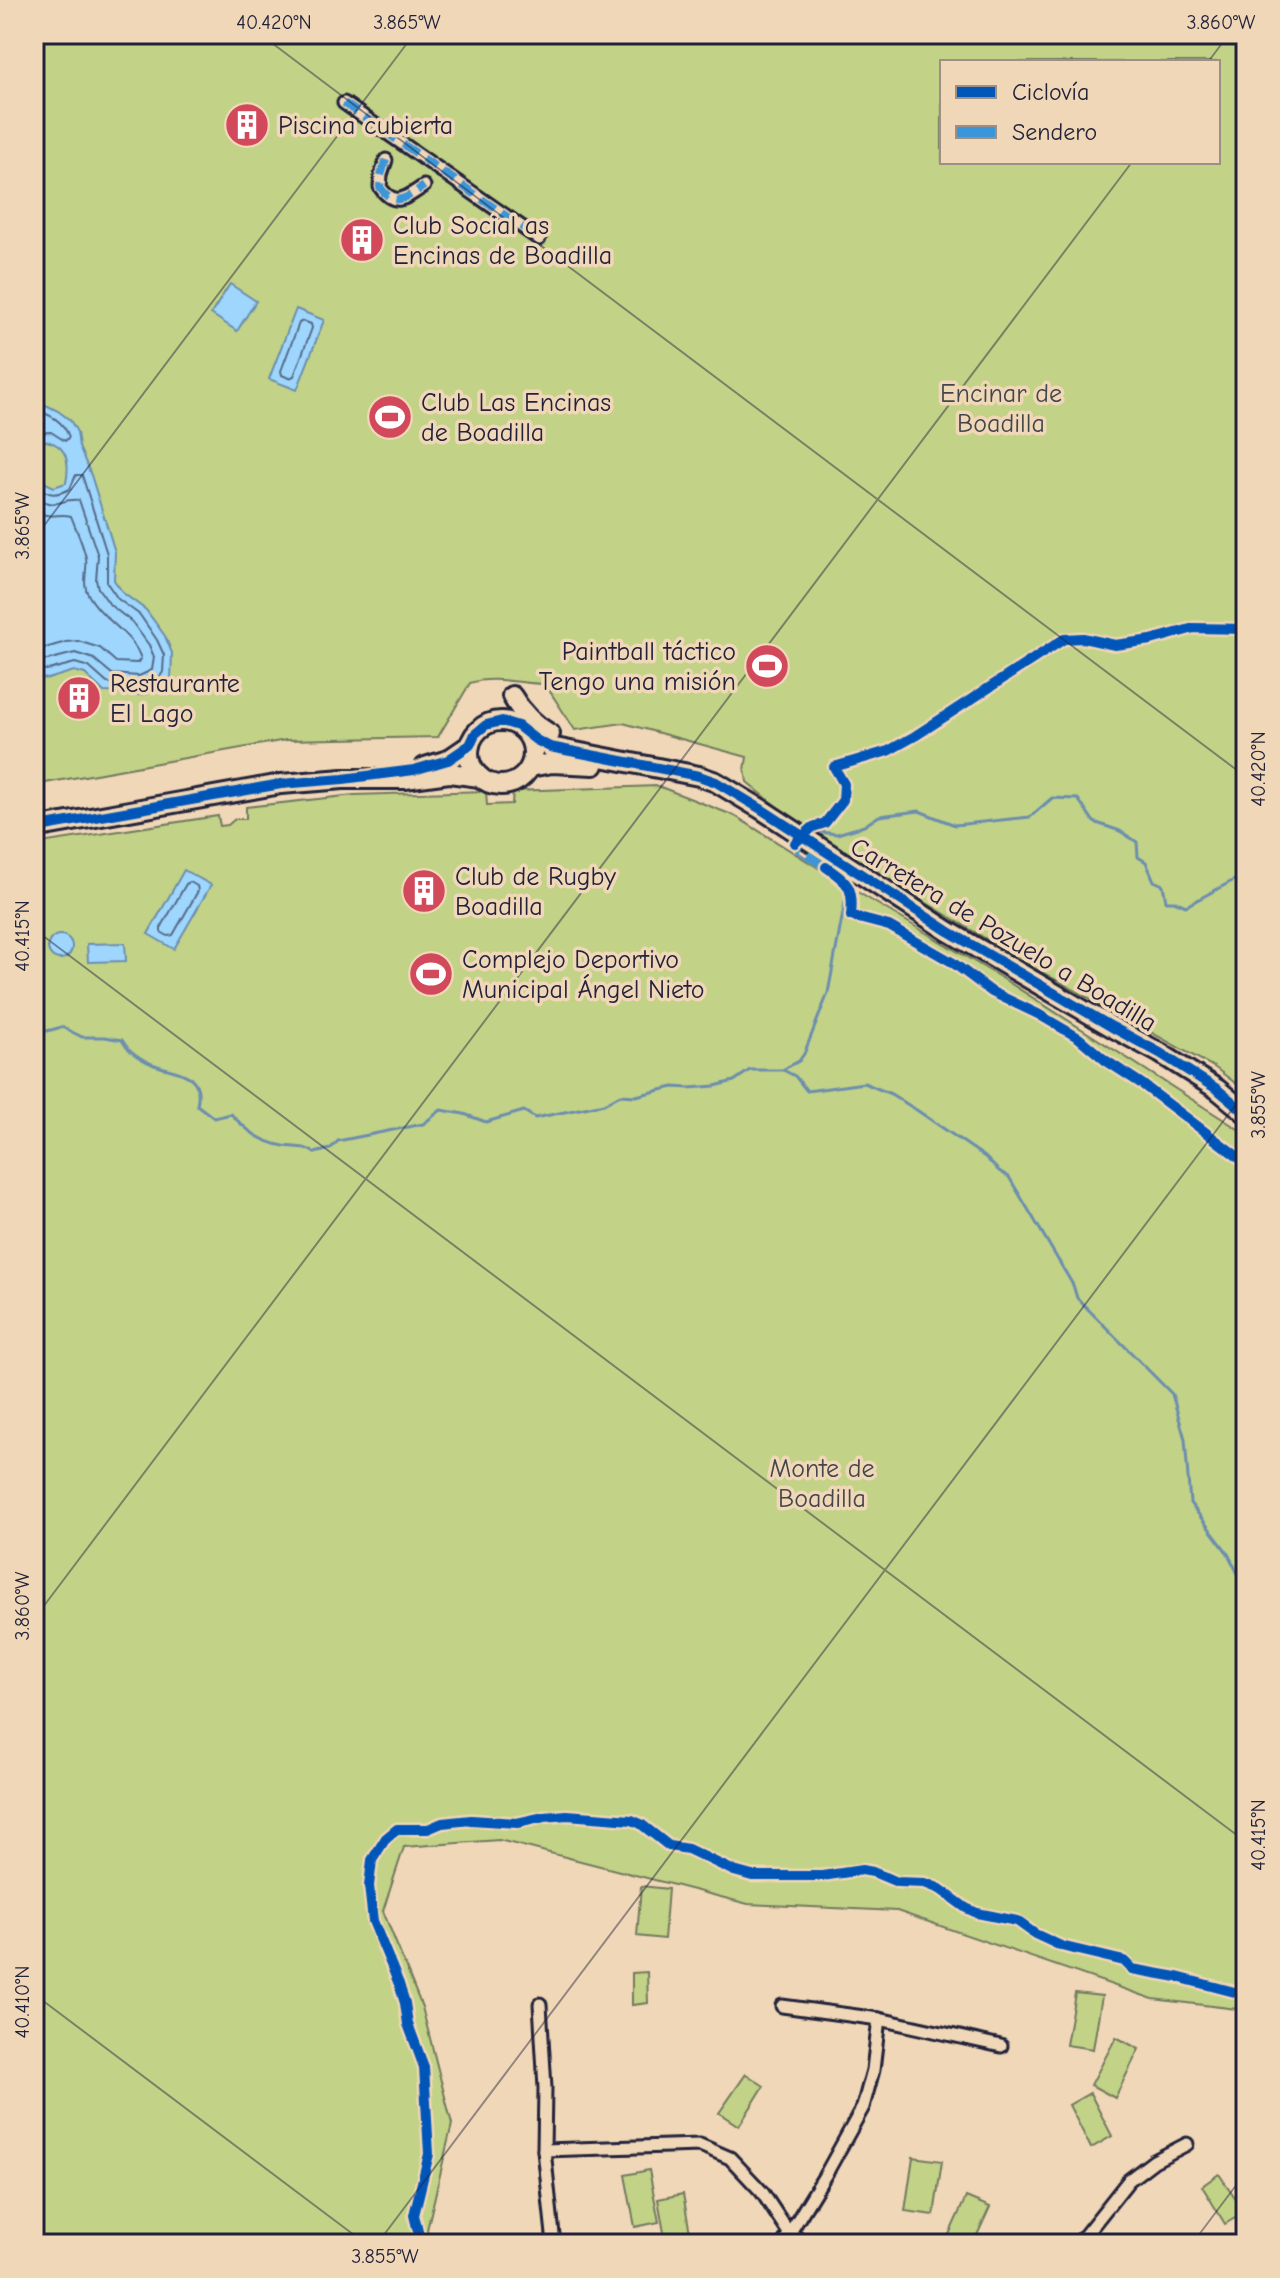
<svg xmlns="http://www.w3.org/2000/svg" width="1280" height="2278" font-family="'Comic Neue',sans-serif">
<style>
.green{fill:#c2d286;stroke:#727a60;stroke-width:2;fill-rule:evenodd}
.water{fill:#9ed6fd;stroke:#6c8eaf;stroke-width:2}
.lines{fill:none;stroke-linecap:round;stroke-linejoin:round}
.shore{stroke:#546a89;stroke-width:2}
.stream{stroke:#6c8eaf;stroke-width:3}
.street-casing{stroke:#22223b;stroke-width:17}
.primary-casing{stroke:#22223b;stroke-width:24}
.street{stroke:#f0d7b7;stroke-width:11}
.primary{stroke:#f0d7b7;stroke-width:18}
.quiet{stroke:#3b95d9;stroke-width:8;stroke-dasharray:16 8;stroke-linecap:butt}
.cycleway-casing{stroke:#f0d7b7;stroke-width:15}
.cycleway{stroke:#0057b8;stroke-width:10}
.ticks{fill:none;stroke:#22223b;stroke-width:2;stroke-opacity:0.45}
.labels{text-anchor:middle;stroke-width:7;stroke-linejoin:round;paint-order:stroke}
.poi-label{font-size:26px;fill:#22223b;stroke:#f0d7b7;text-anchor:start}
.park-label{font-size:26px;fill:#42454a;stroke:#f0d7b7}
.street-label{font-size:26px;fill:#22223b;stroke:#f0d7b7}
.neatline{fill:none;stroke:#22223b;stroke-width:3}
.ticks-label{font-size:20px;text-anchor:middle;fill:#22223b}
</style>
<rect width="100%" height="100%" fill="#f0d7b7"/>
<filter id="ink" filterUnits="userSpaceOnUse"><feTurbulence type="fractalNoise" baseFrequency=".0125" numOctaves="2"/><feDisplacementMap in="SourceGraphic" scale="16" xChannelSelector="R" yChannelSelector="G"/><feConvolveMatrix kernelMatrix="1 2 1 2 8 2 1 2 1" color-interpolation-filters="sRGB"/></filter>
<g filter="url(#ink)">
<g class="green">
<path d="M34,34H1246V1091L1214,1067L1036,969L898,886L879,877L792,819L747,782L745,770L747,757L623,723L575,730L545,684C520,684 494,675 470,683L438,737L286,740L34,785ZM942,62H1218V162H942Z"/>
<polygon points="658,786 735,816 844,884 1005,980 1246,1134 1246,2010 1153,1999 897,1911 748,1904 499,1840 404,1847 383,1911 422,2007 452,2124 427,2230 433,2244 34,2244 34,844 218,816 220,826 228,825 235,819 246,819 246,807 354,795 486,791 487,805 512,804 513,791"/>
<polygon points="641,1886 668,1889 664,1939 637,1936"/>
<polygon points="647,1972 648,2003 632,2005 632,1973"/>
<polygon points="1075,1993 1102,1996 1093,2049 1066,2045"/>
<polygon points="1116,2037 1139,2049 1115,2098 1091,2085"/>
<polygon points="746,2074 764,2086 739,2126 719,2113"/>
<polygon points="1090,2093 1112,2136 1091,2148 1069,2105"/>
<polygon points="913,2157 942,2161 934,2215 905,2211"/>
<polygon points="649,2170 659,2222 635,2227 625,2175"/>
<polygon points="1219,2174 1245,2212 1225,2224 1202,2186"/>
<polygon points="683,2194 692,2244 666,2244 658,2199"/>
<polygon points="966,2197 990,2207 973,2244 957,2244 947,2239"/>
</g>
<g class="water">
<polygon points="230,284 256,301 237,331 211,314"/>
<polygon points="296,309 324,320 297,390 269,379"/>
<path d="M38,403L48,406L58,411L70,420L77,432L79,447L91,475L115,552L114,580L123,593L146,610L165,636L172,653L171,680L168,679L165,684L146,694L139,695L130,693L104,692L85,674L74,671L48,679L34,677V477L54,487L66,483C71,458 65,441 37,440L34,444V404Z"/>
<polygon points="184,870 211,885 174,949 148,934"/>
<circle cx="60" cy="947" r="12"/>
<polygon points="125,943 126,961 88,962 87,944"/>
</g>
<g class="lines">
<g class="shore">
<polygon points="303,321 311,324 312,328 294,376 289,378 282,375 281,371 299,323"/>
<path d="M34,411C50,413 64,422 69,437L65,441L51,432L34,433"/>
<path d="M34,486C50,494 53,497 70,489L76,475H82L107,554V583L118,599L140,615L157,640L164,655L163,672L159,678L140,687L107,683L89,667L75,663L48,670L34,669"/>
<path d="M34,497C61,511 57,498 79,500L98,556L96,580L98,588L110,605L132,622L149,645L154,657L152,670L139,676L112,674L94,659L75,653L47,660L34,659"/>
<path d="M34,511C53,520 58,512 71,516C76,529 83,544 86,558C88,572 81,583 89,596C103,621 132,632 141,659L137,663L116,662L100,648L78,641L66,642L45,648L34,647"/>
<polygon points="190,882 197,886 198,891 173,935 168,936 161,932 161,928 186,884"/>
</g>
<g class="stream">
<polyline points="811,831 837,834 864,826 879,816 919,811 955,825 1030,817 1052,798 1078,799 1094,822 1120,831 1137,842 1138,857 1146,862 1154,881 1163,885 1166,901 1174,901 1186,906 1236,879 1246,880"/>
<path d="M34,1028L47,1031L62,1027L82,1037H105L122,1040C129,1052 139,1058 152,1064C173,1073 205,1070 197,1105L214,1118L231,1114C246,1130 261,1142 284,1146C298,1148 302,1145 315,1153L330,1149L338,1141L423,1124L441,1110L464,1114L486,1122L524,1111L535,1118L604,1104L620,1095L636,1096L673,1087L689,1088L715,1086L734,1081L750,1070H783L795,1076L807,1091L864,1083L891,1094L918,1111L985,1157L999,1171L1009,1177L1073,1285L1077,1298L1172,1394L1185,1439L1190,1503L1227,1552L1246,1589"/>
<polyline points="784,1069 799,1061 804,1054 828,993 847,891 846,885 797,852 794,845 796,842"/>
</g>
<g class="street-casing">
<g id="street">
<polyline points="344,103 539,239"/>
<path d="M386,160L381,175L380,187C395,209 407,197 424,186"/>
<polyline points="540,2004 545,2088 544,2150 554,2244"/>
<polyline points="782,2006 879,2019 1001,2046"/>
<polyline points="544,2150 700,2145 730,2158 762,2192 789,2233 807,2244"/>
<polyline points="783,2244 827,2172 863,2107 873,2070 879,2019"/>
<polyline points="1078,2244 1129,2180 1154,2161 1187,2144"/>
</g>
</g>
<g class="primary-casing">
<g id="primary">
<path d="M512,696C521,712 534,725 550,734"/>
<circle cx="501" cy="753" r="32"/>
<polyline points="522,729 550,747 699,776 716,782 761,809 948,931 1112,1027 1160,1053 1217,1089 1246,1113"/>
<polyline points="425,767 448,760 470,745"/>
<polyline points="530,767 552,763 594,765"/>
<polyline points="34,828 281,784 343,779 405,779 449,773 480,777"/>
</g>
</g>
<use href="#street" class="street"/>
<use href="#primary" class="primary"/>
<g class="quiet">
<polyline points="344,103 539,239"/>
<path d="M386,160L381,175L380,187C395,209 407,197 424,186"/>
<polyline points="799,838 795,841 798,848 830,870"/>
</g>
<g class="cycleway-casing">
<g id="cycleway">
<polyline points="34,828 281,784 343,779 414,770 448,760 470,745 475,734 486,725 502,721 518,726 536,740 550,747 699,776 716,782 761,809 948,931 1112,1027 1160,1053 1217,1089 1246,1113"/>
<polyline points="795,843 813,827 825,823 843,800 844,784 834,767 888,751 915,736 1064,639 1083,638 1115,645 1151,640 1194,628 1246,629"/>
<path d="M826,867C849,883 854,888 851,916L889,926L952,962L992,992L1038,1014L1079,1038L1105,1060L1142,1084L1246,1163"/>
<polyline points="421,2244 414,2215 429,2154 424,2067 408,2024 405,2003 399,1984 373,1921 369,1886 372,1860 386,1838 397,1829 428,1829 442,1823 471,1820 517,1823 544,1817 567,1815 632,1820 641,1824 669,1846 688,1849 734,1871 752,1876 822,1876 862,1870 873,1872 897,1882 925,1883 940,1889 966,1908 977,1913 1017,1921 1035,1934 1061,1946 1124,1961 1132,1969 1177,1977 1246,1995"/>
</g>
</g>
<use href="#cycleway" class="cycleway"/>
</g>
</g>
<path class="ticks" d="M260,34L1246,777M1208,62L1229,34M34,539L414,34M34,929L1246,1842M34,1619L1132,162M34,1994L366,2244M377,2244L1246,1091M1192,2244L1246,2172"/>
<defs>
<g id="building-disc" transform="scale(2.3)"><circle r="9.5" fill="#d1495b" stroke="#f0d7b7"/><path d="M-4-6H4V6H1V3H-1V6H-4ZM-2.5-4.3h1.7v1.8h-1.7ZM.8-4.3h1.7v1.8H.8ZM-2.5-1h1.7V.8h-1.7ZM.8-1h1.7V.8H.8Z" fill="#fff"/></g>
<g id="stadium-disc" transform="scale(2.3)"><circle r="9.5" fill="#d1495b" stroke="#f0d7b7"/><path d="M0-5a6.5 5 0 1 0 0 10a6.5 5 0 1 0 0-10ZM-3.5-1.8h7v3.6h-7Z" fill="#fff"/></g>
</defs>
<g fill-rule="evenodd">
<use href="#building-disc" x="247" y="125"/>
<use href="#building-disc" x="362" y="240"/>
<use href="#stadium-disc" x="390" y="417"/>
<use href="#stadium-disc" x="767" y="666"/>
<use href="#building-disc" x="79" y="698"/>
<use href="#building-disc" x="424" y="891"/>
<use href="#stadium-disc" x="431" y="974"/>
</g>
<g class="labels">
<g class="poi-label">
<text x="278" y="134">Piscina cubierta</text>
<text x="393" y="234">Club Social as<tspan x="393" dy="30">Encinas de Boadilla</tspan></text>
<text x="421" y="411">Club Las Encinas<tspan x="421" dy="30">de Boadilla</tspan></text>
<text x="736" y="660" text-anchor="end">Paintball táctico<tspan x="736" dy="30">Tengo una misión</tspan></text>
<text x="110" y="692">Restaurante<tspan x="110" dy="30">El Lago</tspan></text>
<text x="455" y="885">Club de Rugby<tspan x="455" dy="30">Boadilla</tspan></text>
<text x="462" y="968">Complejo Deportivo<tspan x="462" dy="30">Municipal Ángel Nieto</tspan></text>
</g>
<g class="park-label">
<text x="1001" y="402">Encinar de<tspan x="1001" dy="30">Boadilla</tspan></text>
<text x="822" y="1477">Monte de<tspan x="822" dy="30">Boadilla</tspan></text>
</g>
<g class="street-label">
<text transform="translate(1004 934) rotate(31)" y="9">Carretera de Pozuelo a Boadilla</text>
</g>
</g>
<rect width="1280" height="2278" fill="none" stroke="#f0d7b7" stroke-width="88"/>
<rect x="940" y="60" width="280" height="104" fill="#f0d7b7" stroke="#9e8f85" stroke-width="2"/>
<rect x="956" y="86" width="40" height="12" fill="#0057b8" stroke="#9e8f85" stroke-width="2"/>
<text x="1012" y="100" font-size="24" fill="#22223b">Ciclovía</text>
<rect x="956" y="126" width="40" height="12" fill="#3b95d9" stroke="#9e8f85" stroke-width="2"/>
<text x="1012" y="140" font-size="24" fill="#22223b">Sendero</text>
<rect x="44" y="44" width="1192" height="2190" class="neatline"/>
<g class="ticks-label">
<text x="274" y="29">40.420°N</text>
<text x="407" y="29">3.865°W</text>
<text x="1221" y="29">3.860°W</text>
<text transform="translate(22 526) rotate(-90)" y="7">3.865°W</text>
<text transform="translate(1258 769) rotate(-90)" y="7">40.420°N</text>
<text transform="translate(22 936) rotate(-90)" y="7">40.415°N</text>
<text transform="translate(1258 1105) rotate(-90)" y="7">3.855°W</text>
<text transform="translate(22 1606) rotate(-90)" y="7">3.860°W</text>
<text transform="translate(1258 1835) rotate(-90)" y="7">40.415°N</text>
<text transform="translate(22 2002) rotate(-90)" y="7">40.410°N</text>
<text x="385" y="2263">3.855°W</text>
</g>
</svg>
